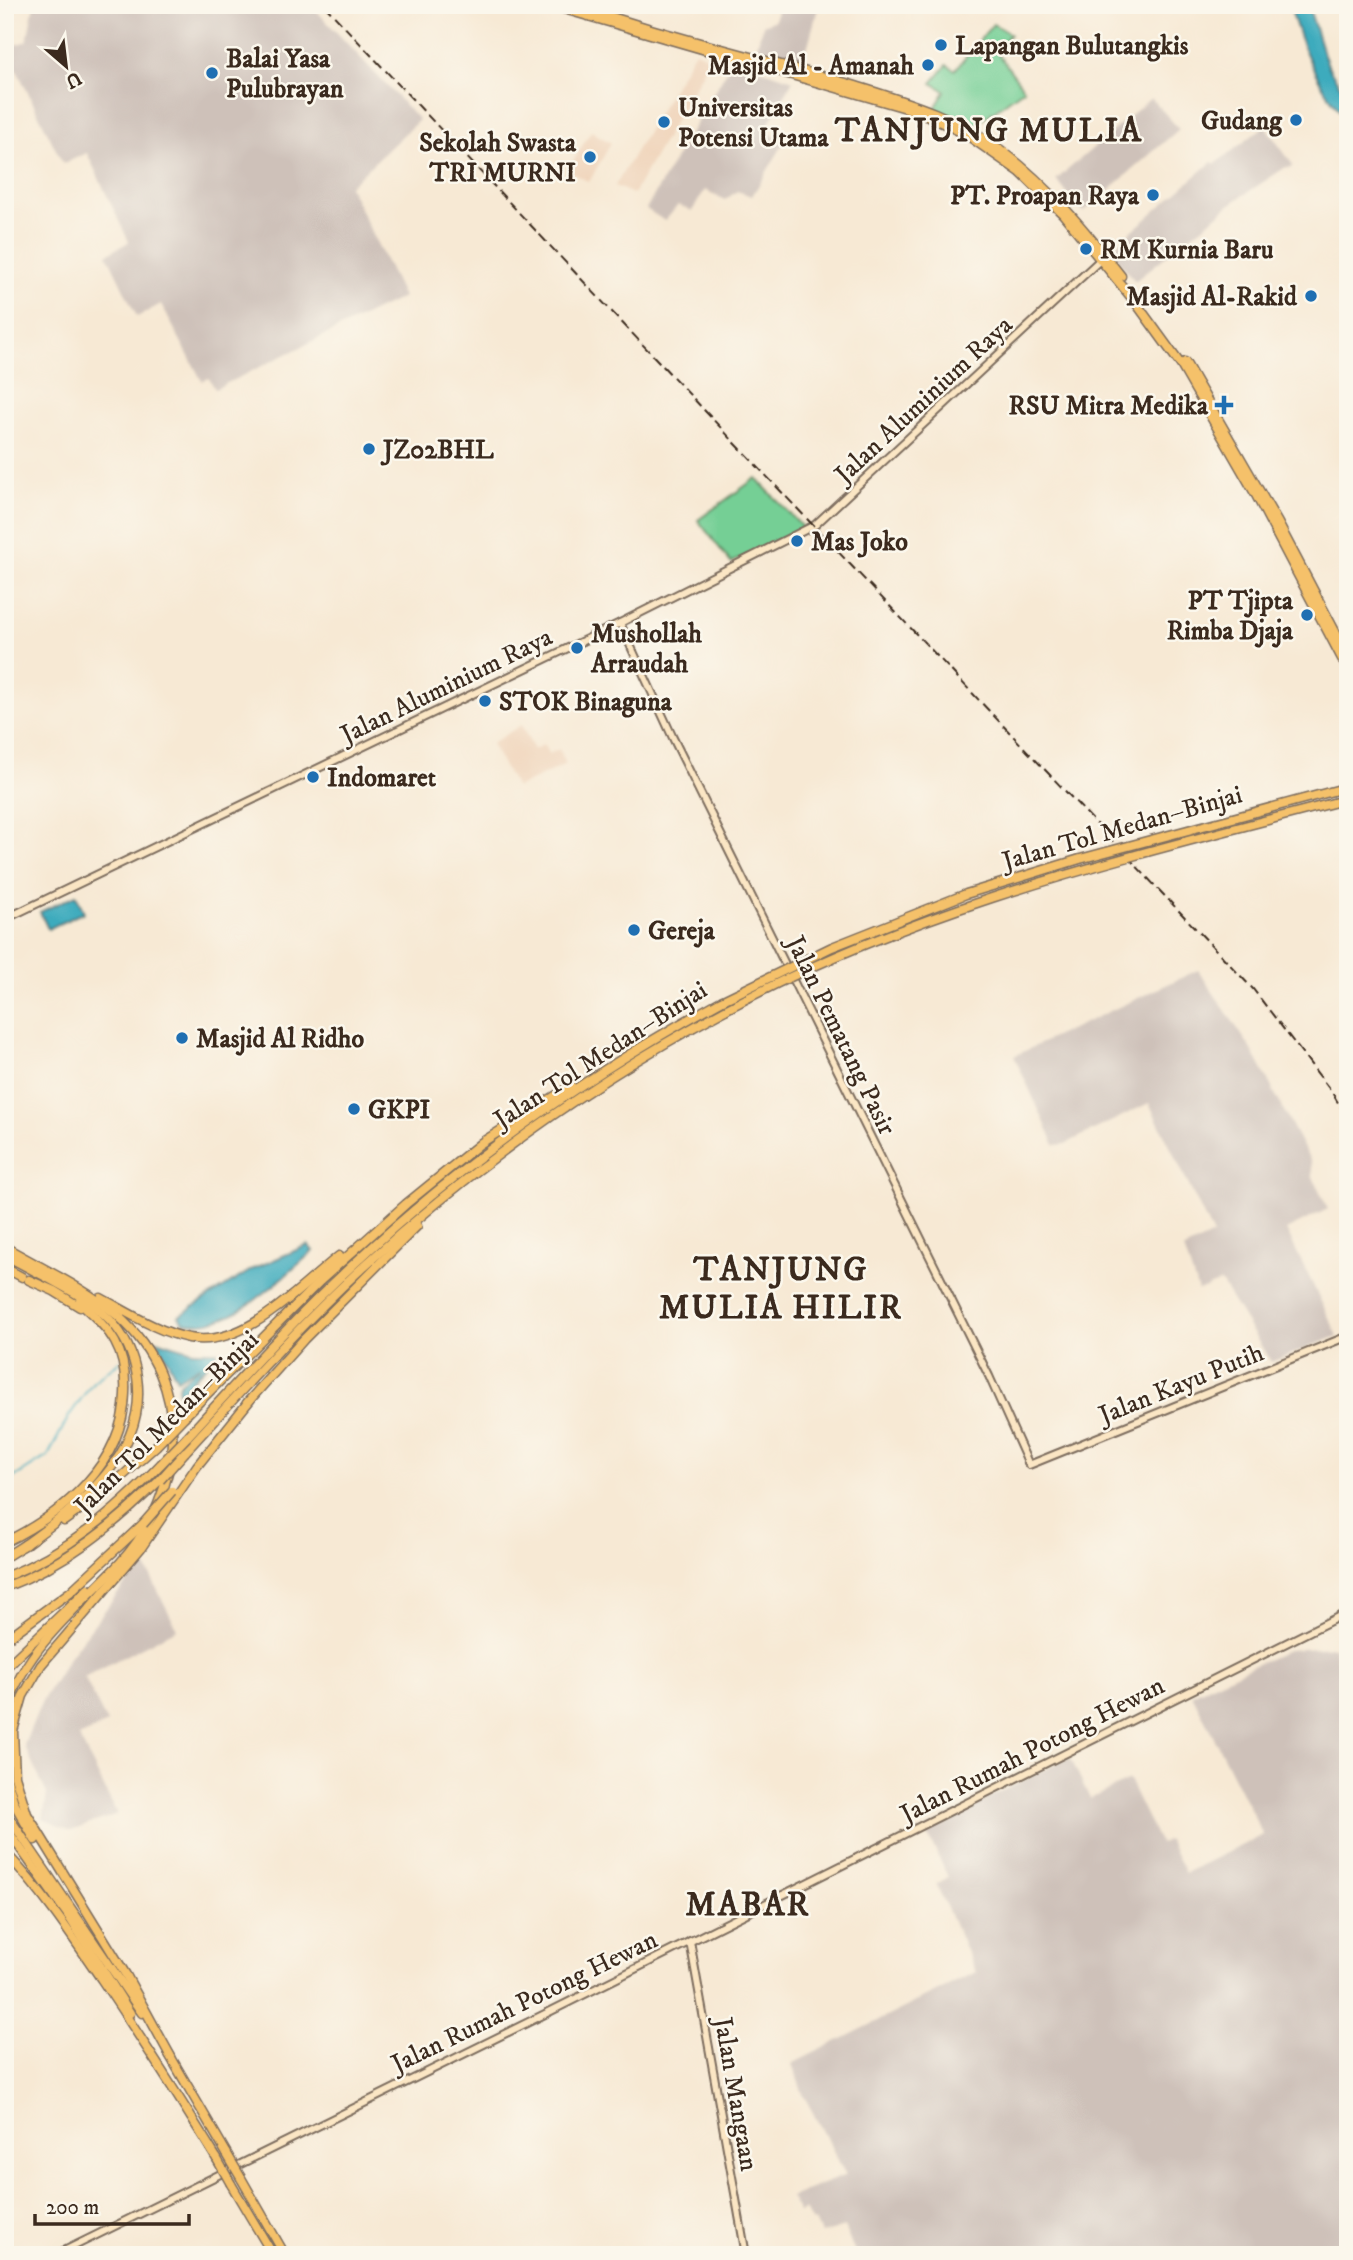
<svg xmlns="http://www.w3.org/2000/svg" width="1353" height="2260" font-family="'IM FELL DW Pica',serif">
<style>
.built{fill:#f0d5bc}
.industrial{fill:#cec1b9}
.green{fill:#75cf95;stroke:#587c5a;stroke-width:2}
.water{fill:#3eabbd;stroke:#3c6a6e;stroke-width:2}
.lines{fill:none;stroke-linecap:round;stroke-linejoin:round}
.stream{stroke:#3eabbd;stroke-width:2}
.secondary-casing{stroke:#7d6d5e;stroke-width:10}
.highway-casing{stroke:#7d6d5e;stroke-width:11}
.secondary{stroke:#fbe6c4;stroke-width:6}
.highway{stroke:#f5c16b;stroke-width:8}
.rail{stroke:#3b2a1e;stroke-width:2;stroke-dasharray:10 5;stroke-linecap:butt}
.highway-bridge-casing{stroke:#7d6d5e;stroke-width:11;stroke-linecap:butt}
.highway-bridge{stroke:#f5c16b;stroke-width:8}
.poi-dot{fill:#1f6fb2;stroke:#fbf7ec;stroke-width:2.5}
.labels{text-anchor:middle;stroke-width:5;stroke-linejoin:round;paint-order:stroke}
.poi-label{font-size:26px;font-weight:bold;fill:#3b2a1e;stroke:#fbf7ec;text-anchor:start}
.street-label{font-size:26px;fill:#3b2a1e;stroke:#fbf7ec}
.district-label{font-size:33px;font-weight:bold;letter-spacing:2px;fill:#3b2a1e;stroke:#fbf7ec}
</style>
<rect width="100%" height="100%" fill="#fbf7ec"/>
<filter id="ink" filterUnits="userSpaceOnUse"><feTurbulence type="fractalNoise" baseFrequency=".0143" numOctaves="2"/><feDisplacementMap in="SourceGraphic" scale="14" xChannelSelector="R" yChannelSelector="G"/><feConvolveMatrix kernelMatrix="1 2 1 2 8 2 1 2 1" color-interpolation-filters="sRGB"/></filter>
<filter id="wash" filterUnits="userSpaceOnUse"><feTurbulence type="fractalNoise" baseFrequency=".00686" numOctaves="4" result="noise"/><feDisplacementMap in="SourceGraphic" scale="28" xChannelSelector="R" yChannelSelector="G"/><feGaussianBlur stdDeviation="1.57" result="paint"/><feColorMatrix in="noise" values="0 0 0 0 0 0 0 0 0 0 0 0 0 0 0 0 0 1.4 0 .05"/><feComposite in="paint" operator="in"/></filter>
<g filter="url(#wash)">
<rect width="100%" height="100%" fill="#f7e9d4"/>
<g class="built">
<polygon points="695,51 711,58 633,194 615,186"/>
<polygon points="591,131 611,143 589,182 568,170"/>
<polygon points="521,725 534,750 543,745 549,754 559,749 566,764 516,788 491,744"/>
</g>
<g class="industrial">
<polygon points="34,5 311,5 419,120 349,186 403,297 215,389 209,378 202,381 161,304 137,317 107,254 129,242 87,153 63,164 6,48 27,41"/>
<polygon points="778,5 819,5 803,63 756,49 763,25 775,20"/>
<polygon points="733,60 793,80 765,130 784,143 752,196 737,191 725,200 705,190 692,211 678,205 665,221 646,209"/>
<polygon points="1151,98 1179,129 1084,212 1056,180"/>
<polygon points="1265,126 1293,165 1289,168 1286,167 1236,200 1135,281 1110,250 1212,162 1215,164"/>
<polygon points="1198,970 1252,1050 1311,1162 1313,1177 1328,1209 1286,1230 1338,1336 1271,1362 1221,1282 1198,1291 1184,1249 1213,1235 1149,1103 1065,1144 1055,1145 1014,1056"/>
<polygon points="143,1561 177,1629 84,1677 107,1723 79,1737 117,1814 71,1831 43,1819 47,1794 24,1745 41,1703 71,1654"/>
<polygon points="1334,1647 1343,1686 1348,1685 1348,2255 856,2255 844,2227 821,2234 815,2221 812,2222 805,2210 799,2213 790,2197 846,2175 803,2094 792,2064 976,1972 936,1884 948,1877 925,1829 1070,1757 1090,1799 1129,1780 1160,1844 1168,1840 1185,1873 1263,1835 1192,1694 1288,1650"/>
</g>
<g class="green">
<polygon points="993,24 1010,34 996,51 1024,89 971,128 934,110 945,91 932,83 947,65 955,70"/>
<polygon points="756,478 803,528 731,563 698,520"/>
</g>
<g class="water">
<path d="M1290,5H1308L1323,53L1330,70L1348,97V121C1319,88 1301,48 1290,5Z"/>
<polygon points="76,895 84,912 48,929 40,912"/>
<path d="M308,1245L313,1251L309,1255C276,1283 230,1332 184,1322L179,1316L253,1269Z"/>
<polygon points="157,1340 193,1351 217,1351 217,1354 179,1394 178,1386 180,1383 201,1365 177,1379"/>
</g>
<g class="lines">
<polyline class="stream" points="5,1483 48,1456 69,1416 93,1382 120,1361"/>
</g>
</g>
<g filter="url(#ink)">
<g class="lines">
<g class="secondary-casing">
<g id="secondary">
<polyline points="620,623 673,738 989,1376 1029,1465 1348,1336"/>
<polyline points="5,919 620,623 815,525 1101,259"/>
<polyline points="690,1941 746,2255"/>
<polyline points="56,2255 551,2011 1348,1612"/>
</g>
</g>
<g class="highway-casing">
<g id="highway">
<polyline points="550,5 920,112 967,135 1020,172 1063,214 1136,303 1181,365 1256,495 1348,670"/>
<path d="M571,5C605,14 638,26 672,35C734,53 795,68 856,86C907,102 958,117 1001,150C1048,185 1085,230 1121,276"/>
<polyline points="1185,362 1278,523 1348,656"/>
<path d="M5,1247C43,1269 85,1288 118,1316C195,1384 185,1492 120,1563C77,1609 18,1653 5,1718"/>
<path d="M5,1255C40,1275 82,1292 110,1320C125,1336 134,1356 137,1377C148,1454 79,1506 23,1546"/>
<polyline points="5,1268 22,1277"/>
<polyline points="29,1280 54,1291 80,1307"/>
<path d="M101,1298C129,1313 158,1332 189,1338C245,1349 299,1287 339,1256"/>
<polyline points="247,1403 304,1339 417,1226"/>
<polyline points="185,1416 320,1281 406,1204 481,1143 571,1086"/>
<path d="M187,1437C242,1377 296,1317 356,1262C466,1159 590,1073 721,1001"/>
<path d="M185,1452C243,1389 299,1326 362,1268C472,1167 594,1080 725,1010"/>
<polyline points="64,1521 108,1489 156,1446"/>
<path d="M5,1542C63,1514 123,1464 125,1394C126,1376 124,1358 115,1342C106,1326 92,1314 79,1302"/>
<polyline points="5,1557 26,1544"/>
<path d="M5,1577C68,1552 115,1512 161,1464"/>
<path d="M5,1587C67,1564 114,1525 160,1480"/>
<polyline points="5,1640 70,1592 143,1524"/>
<polyline points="5,1668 88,1589"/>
<polyline points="5,1772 14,1803 35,1840"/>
<polyline points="6,1813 142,2013"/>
<polyline points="5,1827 68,1915 130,2013"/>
<path d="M5,1852C42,1891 72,1936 102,1980C142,2039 180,2099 217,2159"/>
<polyline points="169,2054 227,2154"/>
<polyline points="171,2057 126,1975 27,1814 15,1776 13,1731 23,1696 41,1665 141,1548 197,1466 250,1400"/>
<polyline points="241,2178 285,2255"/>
<polyline points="231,2184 273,2255"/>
</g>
</g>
<use href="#secondary" class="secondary"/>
<use href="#highway" class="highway"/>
<polyline class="rail" points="324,5 736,444 1253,989 1331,1091 1348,1119"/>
<g class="highway-bridge-casing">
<g id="highway-bridge">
<polyline points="721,1001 832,947 966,894 1080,859 1348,787"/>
<path d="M725,1010C923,903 1133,856 1348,799"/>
<polyline points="156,1446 185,1416"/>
<polyline points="161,1464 187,1437"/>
<polyline points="160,1480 185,1452"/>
<polyline points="143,1524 172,1491"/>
<polyline points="5,1804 7,1817 5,1833"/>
<polyline points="227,2154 241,2178"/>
<polyline points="217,2159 231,2184"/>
</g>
</g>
<use href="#highway-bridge" class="highway-bridge"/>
</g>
</g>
<g class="poi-dot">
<circle cx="941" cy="45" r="7"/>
<circle cx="928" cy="65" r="7"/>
<circle cx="212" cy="73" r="7"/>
<circle cx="1296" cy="120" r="7"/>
<circle cx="664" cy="122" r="7"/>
<circle cx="590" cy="157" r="7"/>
<circle cx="1153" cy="195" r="7"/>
<circle cx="1086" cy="249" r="7"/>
<circle cx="1311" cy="296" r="7"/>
<path d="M1220.5 394.5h7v7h7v7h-7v7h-7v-7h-7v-7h7z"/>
<circle cx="369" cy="449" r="7"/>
<circle cx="797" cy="541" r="7"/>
<circle cx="1307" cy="615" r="7"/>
<circle cx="577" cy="648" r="7"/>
<circle cx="485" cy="701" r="7"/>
<circle cx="313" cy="777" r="7"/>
<circle cx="634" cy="930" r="7"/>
<circle cx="182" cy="1038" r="7"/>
<circle cx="354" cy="1109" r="7"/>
</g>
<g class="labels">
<g class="poi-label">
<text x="955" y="54">Lapangan Bulutangkis</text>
<text x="226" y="67">Balai Yasa<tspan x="226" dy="30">Pulubrayan</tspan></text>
<text x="914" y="74" text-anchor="end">Masjid Al - Amanah</text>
<text x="678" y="116">Universitas<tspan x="678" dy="30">Potensi Utama</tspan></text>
<text x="1282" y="129" text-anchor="end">Gudang</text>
<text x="576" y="151" text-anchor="end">Sekolah Swasta<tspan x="576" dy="30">TRI MURNI</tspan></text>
<text x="1139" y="204" text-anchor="end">PT. Proapan Raya</text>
<text x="1100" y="258">RM Kurnia Baru</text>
<text x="1297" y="305" text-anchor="end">Masjid Al-Rakid</text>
<text x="1208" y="414" text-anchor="end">RSU Mitra Medika</text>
<text x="383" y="458">JZ02BHL</text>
<text x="811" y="550">Mas Joko</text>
<text x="1293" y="609" text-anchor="end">PT Tjipta<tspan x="1293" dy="30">Rimba Djaja</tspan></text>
<text x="591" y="642">Mushollah<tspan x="591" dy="30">Arraudah</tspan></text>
<text x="499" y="710">STOK Binaguna</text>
<text x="327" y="786">Indomaret</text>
<text x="648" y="939">Gereja</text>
<text x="196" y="1047">Masjid Al Ridho</text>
<text x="368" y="1118">GKPI</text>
</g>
<g class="street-label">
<text transform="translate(923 399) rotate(-43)" y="9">Jalan Aluminium Raya</text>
<text transform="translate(446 685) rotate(-26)" y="9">Jalan Aluminium Raya</text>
<text transform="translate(1122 827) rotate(-16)" y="9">Jalan Tol Medan–Binjai</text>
<text transform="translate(842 1035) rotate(64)" y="9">Jalan Pematang Pasir</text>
<text transform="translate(600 1054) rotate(-33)" y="9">Jalan Tol Medan–Binjai</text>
<text transform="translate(1181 1383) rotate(-22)" y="9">Jalan Kayu Putih</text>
<text transform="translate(166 1422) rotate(-45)" y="9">Jalan Tol Medan–Binjai</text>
<text transform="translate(1032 1749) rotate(-27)" y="9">Jalan Rumah Potong Hewan</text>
<text transform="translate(524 2001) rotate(-26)" y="9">Jalan Rumah Potong Hewan</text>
<text transform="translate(737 2094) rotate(80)" y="9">Jalan Mangaan</text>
</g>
<g class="district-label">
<text x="989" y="141">TANJUNG MULIA</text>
<text x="781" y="1280">TANJUNG<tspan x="781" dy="38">MULIA HILIR</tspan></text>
<text x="748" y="1915">MABAR</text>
</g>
</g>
<rect width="1353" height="2260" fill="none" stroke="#fbf7ec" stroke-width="28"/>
<g transform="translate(66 66) rotate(152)" stroke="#fbf7ec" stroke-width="5" paint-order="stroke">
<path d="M0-5L12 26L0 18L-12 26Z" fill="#3b2a1e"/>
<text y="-10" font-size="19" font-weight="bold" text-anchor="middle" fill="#3b2a1e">U</text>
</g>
<path d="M35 2214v10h154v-10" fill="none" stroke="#3b2a1e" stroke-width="3.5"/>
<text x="46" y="2214" font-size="21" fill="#3b2a1e" stroke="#fbf7ec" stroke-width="5" paint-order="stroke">200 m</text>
</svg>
